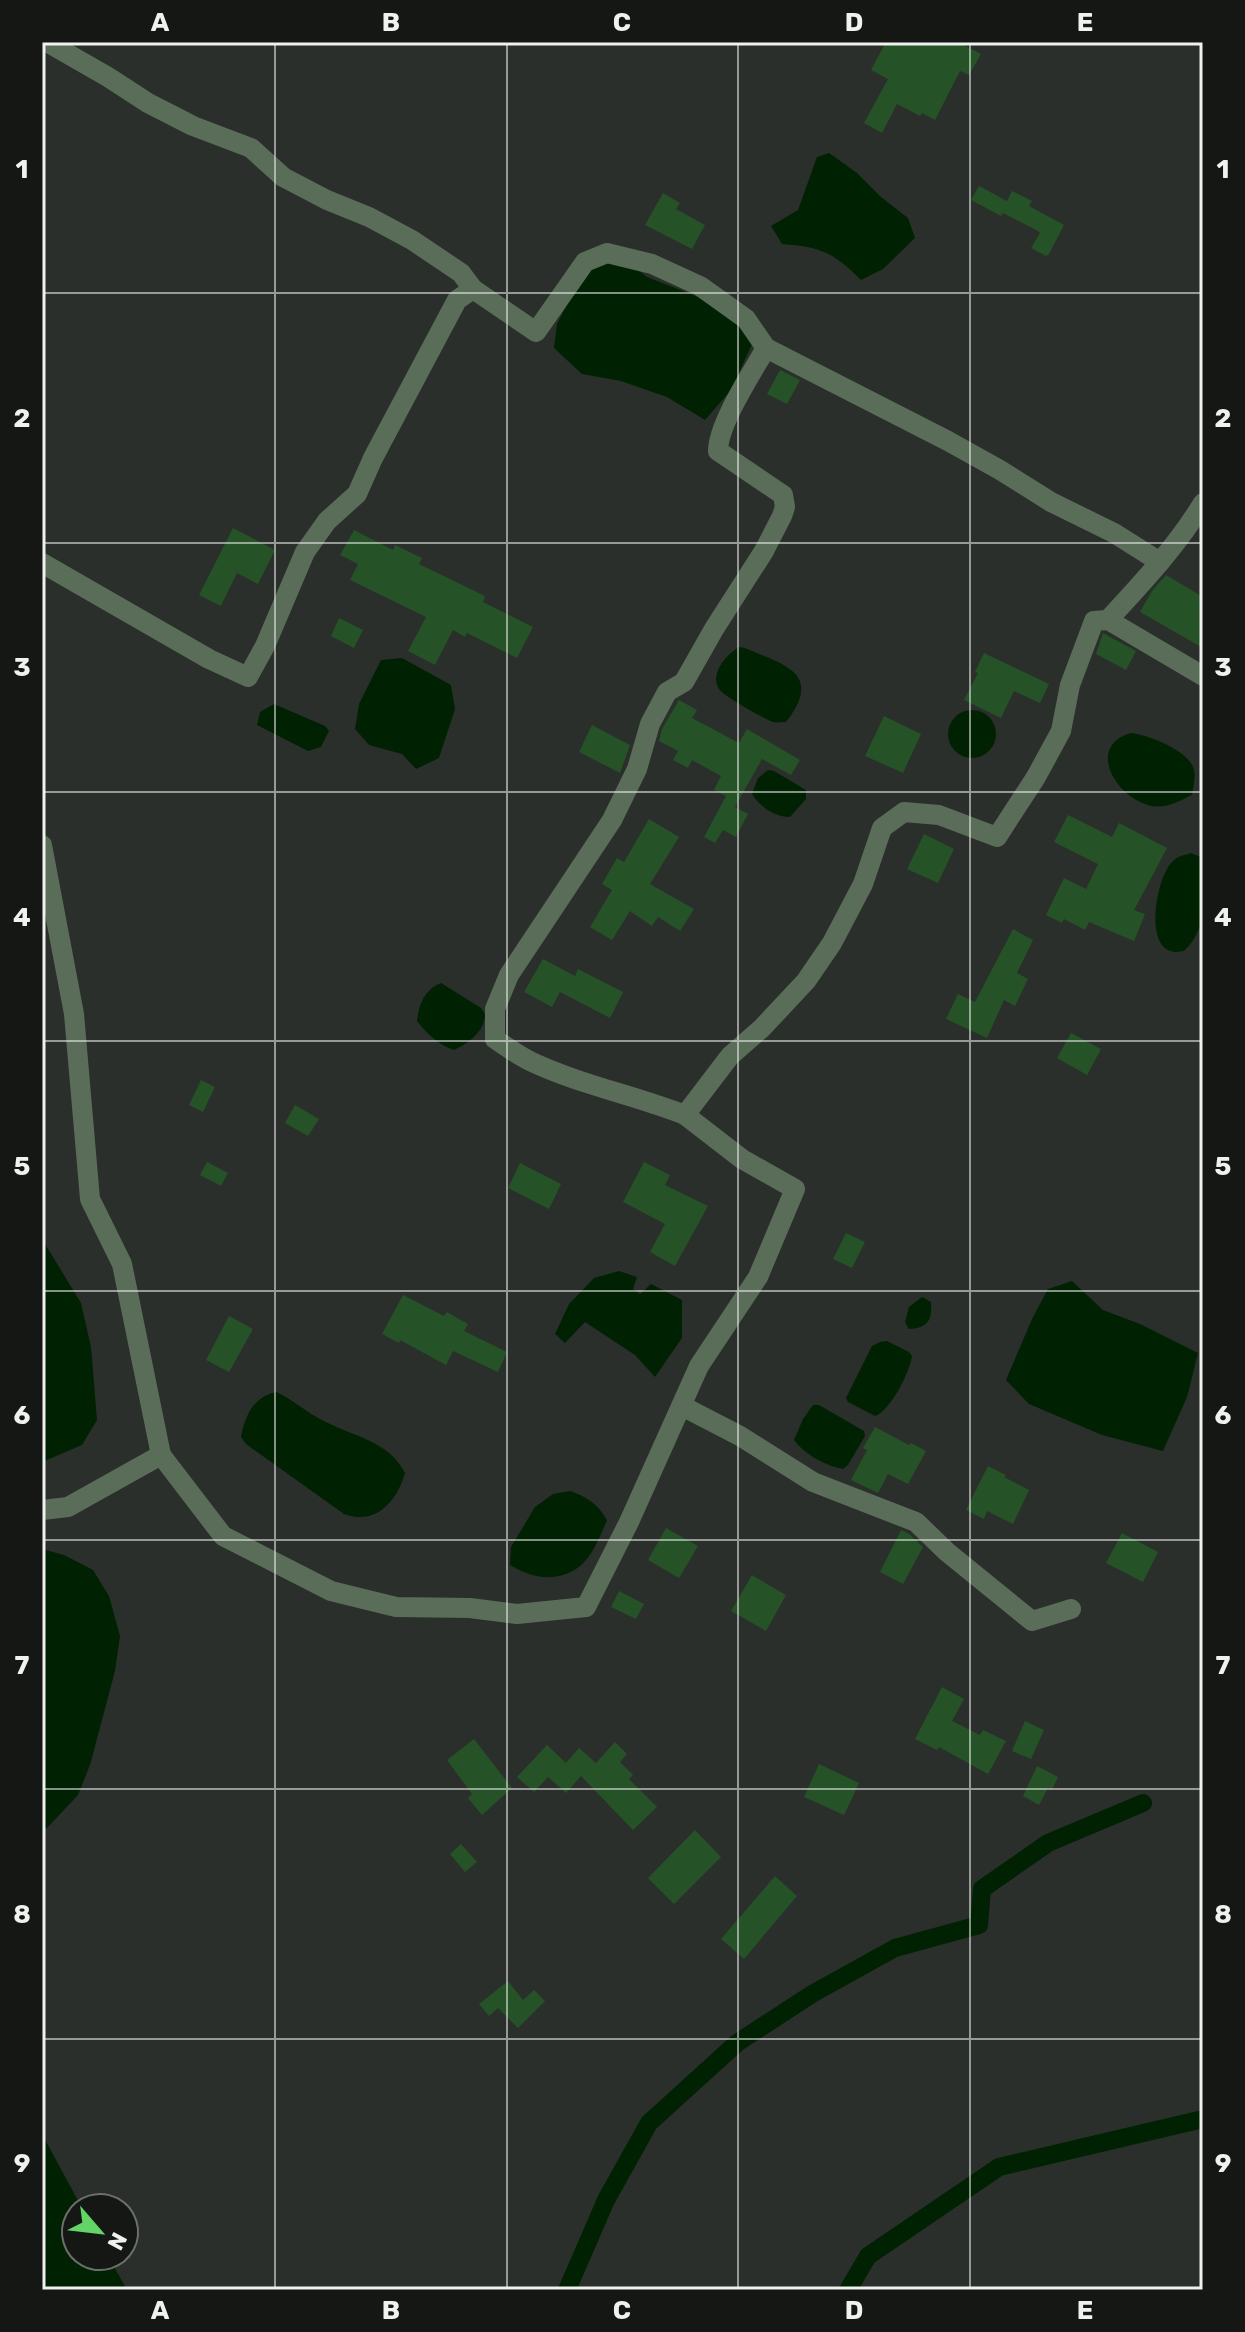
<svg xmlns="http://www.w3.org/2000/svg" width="1245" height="2332" font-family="Rubik,sans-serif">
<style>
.water{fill:#002102}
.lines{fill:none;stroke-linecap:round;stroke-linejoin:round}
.canal{stroke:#002102;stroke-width:18}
.building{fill:#255226}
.street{stroke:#5a6d59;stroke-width:20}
.grid{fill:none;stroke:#f0f2f0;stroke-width:2;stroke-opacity:0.55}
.neatline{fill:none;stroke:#f0f2f0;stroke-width:3}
.grid-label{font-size:26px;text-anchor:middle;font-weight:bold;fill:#f0f2f0}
</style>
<rect width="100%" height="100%" fill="#2b2f2b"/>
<g class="water">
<path d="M829,153L857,173L881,197L908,218L915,238L883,269L861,280C833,252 821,247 782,244L771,226L798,210L817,157Z"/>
<polygon points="595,261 633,266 647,277 726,308 753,342 731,390 705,420 667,397 621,381 582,374 554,348 557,324 579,281"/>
<path d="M739,647L745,648C784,665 824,673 786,722C784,722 776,723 773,722C766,720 722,695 719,689C709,674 727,654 739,647Z"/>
<polygon points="402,658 451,685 455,709 439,758 416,769 402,754 369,745 355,729 359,704 381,660"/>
<polygon points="274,704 325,726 329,731 321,747 308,751 257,725 260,712"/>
<circle cx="972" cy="734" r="24"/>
<path d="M1131,733C1149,735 1190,751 1194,770C1196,778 1193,787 1192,795C1178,802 1164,810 1148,805C1115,796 1086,746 1131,733Z"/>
<path d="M768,770L774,771L806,790V799L790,817C775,817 760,807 752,794L758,778Z"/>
<path d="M1191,853L1203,858C1203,891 1211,926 1184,951C1180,951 1175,953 1171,951C1144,944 1157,873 1174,860C1178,856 1185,855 1191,853Z"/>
<path d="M441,983L481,1008L485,1014C485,1031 469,1043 454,1050C440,1046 426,1033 417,1021C419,1004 424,990 441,983Z"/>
<polygon points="42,1239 81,1303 91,1347 97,1420 82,1445 42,1462"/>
<polygon points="619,1271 637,1277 633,1289 640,1294 651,1284 682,1300 682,1338 655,1377 635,1355 585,1322 565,1343 555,1334 569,1304 594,1278"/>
<polygon points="1072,1281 1103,1310 1140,1324 1198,1353 1187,1397 1163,1451 1102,1435 1029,1404 1006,1380 1032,1319 1048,1289"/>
<path d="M922,1297L931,1302C932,1319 929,1328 909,1329L905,1322L909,1307Z"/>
<path d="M887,1341L909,1352L912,1356C910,1372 890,1411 875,1416L848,1402L846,1398L872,1346L880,1342Z"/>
<path d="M276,1392C292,1399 305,1411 320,1419C350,1436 389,1440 405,1473C397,1501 376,1526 344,1514L246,1444L241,1437C245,1416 253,1397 276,1392Z"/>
<path d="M813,1405H819L864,1431L865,1436L848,1465L843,1469C826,1466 804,1454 794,1440L803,1419Z"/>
<path d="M570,1491C587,1497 598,1504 607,1520C595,1548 586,1574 552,1577C537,1578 523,1573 510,1565L511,1547L535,1507L553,1494Z"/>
<polygon points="42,1549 64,1555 93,1570 109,1596 120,1636 115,1671 90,1765 78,1795 47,1828 42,1829"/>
<polygon points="42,2134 82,2208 76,2208 76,2256 108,2256 127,2290 42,2290"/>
</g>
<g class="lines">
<g class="canal">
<polyline points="567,2290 606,2200 649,2123 737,2043 812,1994 895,1948 979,1925 982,1889 1048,1843 1143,1803"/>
<polyline points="848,2290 868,2256 999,2167 1203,2119"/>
</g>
</g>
<g class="building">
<polygon points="886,42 958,42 981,54 969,75 960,71 935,120 922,113 920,116 897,104 882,133 864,123 888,79 871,70"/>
<polygon points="979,186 1007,201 1012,191 1032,201 1029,206 1064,225 1049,254 1046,256 1031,248 1040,233 1038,231 1003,213 1001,216 971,200"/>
<polygon points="663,193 680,203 676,209 705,225 692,249 645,225"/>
<polygon points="780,370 800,380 787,404 767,394"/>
<polygon points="233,528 275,550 258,584 237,573 221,606 199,595"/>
<polygon points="354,530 393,550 395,545 422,558 419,564 485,596 483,602 533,627 517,658 467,633 465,637 453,630 435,665 408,651 426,617 350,580 358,564 340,555"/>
<polygon points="1166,575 1203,597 1203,648 1140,612 1152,591"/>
<polygon points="339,618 363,630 354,648 331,636"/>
<polygon points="1103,633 1136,651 1126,670 1096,654"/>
<polygon points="984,653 1049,684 1040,703 1014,691 1001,718 964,700 978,673 975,672"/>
<polygon points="679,700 697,710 692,718 739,743 747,729 800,760 791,775 762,759 735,807 748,814 736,837 723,830 715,843 704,837 726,796 714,790 721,776 692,760 688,768 673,760 678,751 659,741 662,729"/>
<polygon points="884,716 921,734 903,773 865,756"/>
<polygon points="592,725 630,745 620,773 579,752"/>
<polygon points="1068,815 1112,837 1119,823 1167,848 1134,910 1145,914 1134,941 1089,922 1085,930 1064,919 1062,923 1046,915 1064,878 1086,889 1098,864 1054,842"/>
<polygon points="649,819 679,837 650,884 694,909 680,931 658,917 652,926 630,911 612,940 590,927 612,890 602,884 617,858 624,862"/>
<polygon points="924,834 954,849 938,883 907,869"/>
<polygon points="1013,929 1033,940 1017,973 1028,979 1015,1006 1004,1000 987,1038 946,1019 958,994 975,1002"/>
<polygon points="543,959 575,976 578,969 623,992 610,1018 560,992 552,1007 524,992"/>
<polygon points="1071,1033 1101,1049 1087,1075 1057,1058"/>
<polygon points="201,1080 215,1087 203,1112 189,1105"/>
<polygon points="295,1105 319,1119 308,1136 285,1123"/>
<polygon points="207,1162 228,1173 221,1186 200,1175"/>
<polygon points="644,1162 670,1175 665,1185 708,1206 675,1266 650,1252 665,1224 623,1202"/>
<polygon points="520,1163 561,1184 549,1209 508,1188"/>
<polygon points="846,1233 865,1242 852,1268 833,1259"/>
<polygon points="403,1295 444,1316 447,1312 468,1324 464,1331 507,1352 498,1372 453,1351 446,1365 400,1340 399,1343 382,1334"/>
<polygon points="229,1316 253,1329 229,1372 206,1360"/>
<polygon points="875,1427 909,1445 911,1443 926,1451 908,1484 888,1474 878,1493 851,1480 867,1450 863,1448"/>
<polygon points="988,1466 1006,1475 1004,1477 1029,1490 1013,1524 987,1511 984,1519 966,1510"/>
<polygon points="666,1528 698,1546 679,1578 648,1560"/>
<polygon points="901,1530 909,1534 923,1547 903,1584 880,1572"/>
<polygon points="1122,1533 1158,1552 1143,1582 1106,1563"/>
<polygon points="752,1575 786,1595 766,1631 731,1611"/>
<polygon points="619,1591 644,1604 636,1619 611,1607"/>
<polygon points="942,1687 964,1699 952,1721 980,1735 983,1730 1006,1741 988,1774 939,1747 937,1750 915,1739"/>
<polygon points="1025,1721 1044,1730 1031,1759 1012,1751"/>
<polygon points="474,1739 512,1788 482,1815 468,1798 472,1794 447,1760"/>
<polygon points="615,1742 627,1754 620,1762 633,1775 629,1779 657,1807 633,1830 581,1776 566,1793 548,1777 534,1792 517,1777 547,1745 566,1763 579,1748 596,1763"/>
<polygon points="819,1764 859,1783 844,1815 804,1797"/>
<polygon points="1037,1766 1058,1777 1052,1790 1048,1788 1039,1805 1023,1796"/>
<polygon points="695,1830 721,1857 674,1904 648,1878"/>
<polygon points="461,1844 477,1862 465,1872 450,1854"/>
<polygon points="775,1876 797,1896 744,1959 721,1939"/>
<polygon points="508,1981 523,2000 534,1990 545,2001 518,2028 498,2008 489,2016 479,2004"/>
</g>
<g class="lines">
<g class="street">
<polyline points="47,42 108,77 148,103 193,126 251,148 283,177 327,200 369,217 412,240 461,273 473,289"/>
<path d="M1203,503C1177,546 1142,583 1108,620L1203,676"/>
<polyline points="42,563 209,659 248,677 265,646 305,552 327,521 357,494 373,458 457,300 473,289 536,332 585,262 607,253 652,264 700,286 746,319 766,348 948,441 1000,470 1051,502 1114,533 1160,562"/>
<polyline points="42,845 74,1014 90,1199 122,1264 161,1455 68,1507 42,1510"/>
<path d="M685,1115C634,1095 581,1085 532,1062C519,1056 507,1047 495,1039V1009L509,975L612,820L637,769L650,724L667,692L684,682L714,629L764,551L782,516L785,507L783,495L718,451C718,424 752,373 766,348"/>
<polyline points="682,1406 740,1436 813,1482 916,1522 947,1552 1032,1621 1071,1609"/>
<polyline points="161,1455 223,1536 331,1591 396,1607 470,1608 517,1614 586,1607 629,1522 699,1366 758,1277 795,1189 742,1159 685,1115 730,1056 762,1028 806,981 832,943 863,884 882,828 904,812 939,815 997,837 1036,777 1061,731 1070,685 1094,621 1108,620"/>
</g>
</g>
<path class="grid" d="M275,42V2290M507,42V2290M738,42V2290M970,42V2290M42,293H1203M42,543H1203M42,792H1203M42,1041H1203M42,1291H1203M42,1540H1203M42,1789H1203M42,2039H1203"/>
<rect width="1245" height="2332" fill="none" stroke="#151715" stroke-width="88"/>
<g transform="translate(100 2232) rotate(118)"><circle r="38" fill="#151715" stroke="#6d6f6d" stroke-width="2"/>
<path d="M0-6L14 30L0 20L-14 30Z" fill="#63d468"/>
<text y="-12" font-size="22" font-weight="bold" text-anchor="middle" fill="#f0f2f0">N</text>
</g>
<rect x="44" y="44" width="1157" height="2244" class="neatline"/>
<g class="grid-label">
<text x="160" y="31">A</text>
<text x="391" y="31">B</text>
<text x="622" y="31">C</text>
<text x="854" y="31">D</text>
<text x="1085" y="31">E</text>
<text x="22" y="178">1</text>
<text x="1223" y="178">1</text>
<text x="22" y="427">2</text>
<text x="1223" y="427">2</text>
<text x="22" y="676">3</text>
<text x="1223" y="676">3</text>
<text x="22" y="926">4</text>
<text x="1223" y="926">4</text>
<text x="22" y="1175">5</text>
<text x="1223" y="1175">5</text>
<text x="22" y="1424">6</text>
<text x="1223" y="1424">6</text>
<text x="22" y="1674">7</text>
<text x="1223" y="1674">7</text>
<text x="22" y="1923">8</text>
<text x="1223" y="1923">8</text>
<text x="22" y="2172">9</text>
<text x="1223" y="2172">9</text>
<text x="160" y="2319">A</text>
<text x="391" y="2319">B</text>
<text x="622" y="2319">C</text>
<text x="854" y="2319">D</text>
<text x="1085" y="2319">E</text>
</g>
</svg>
